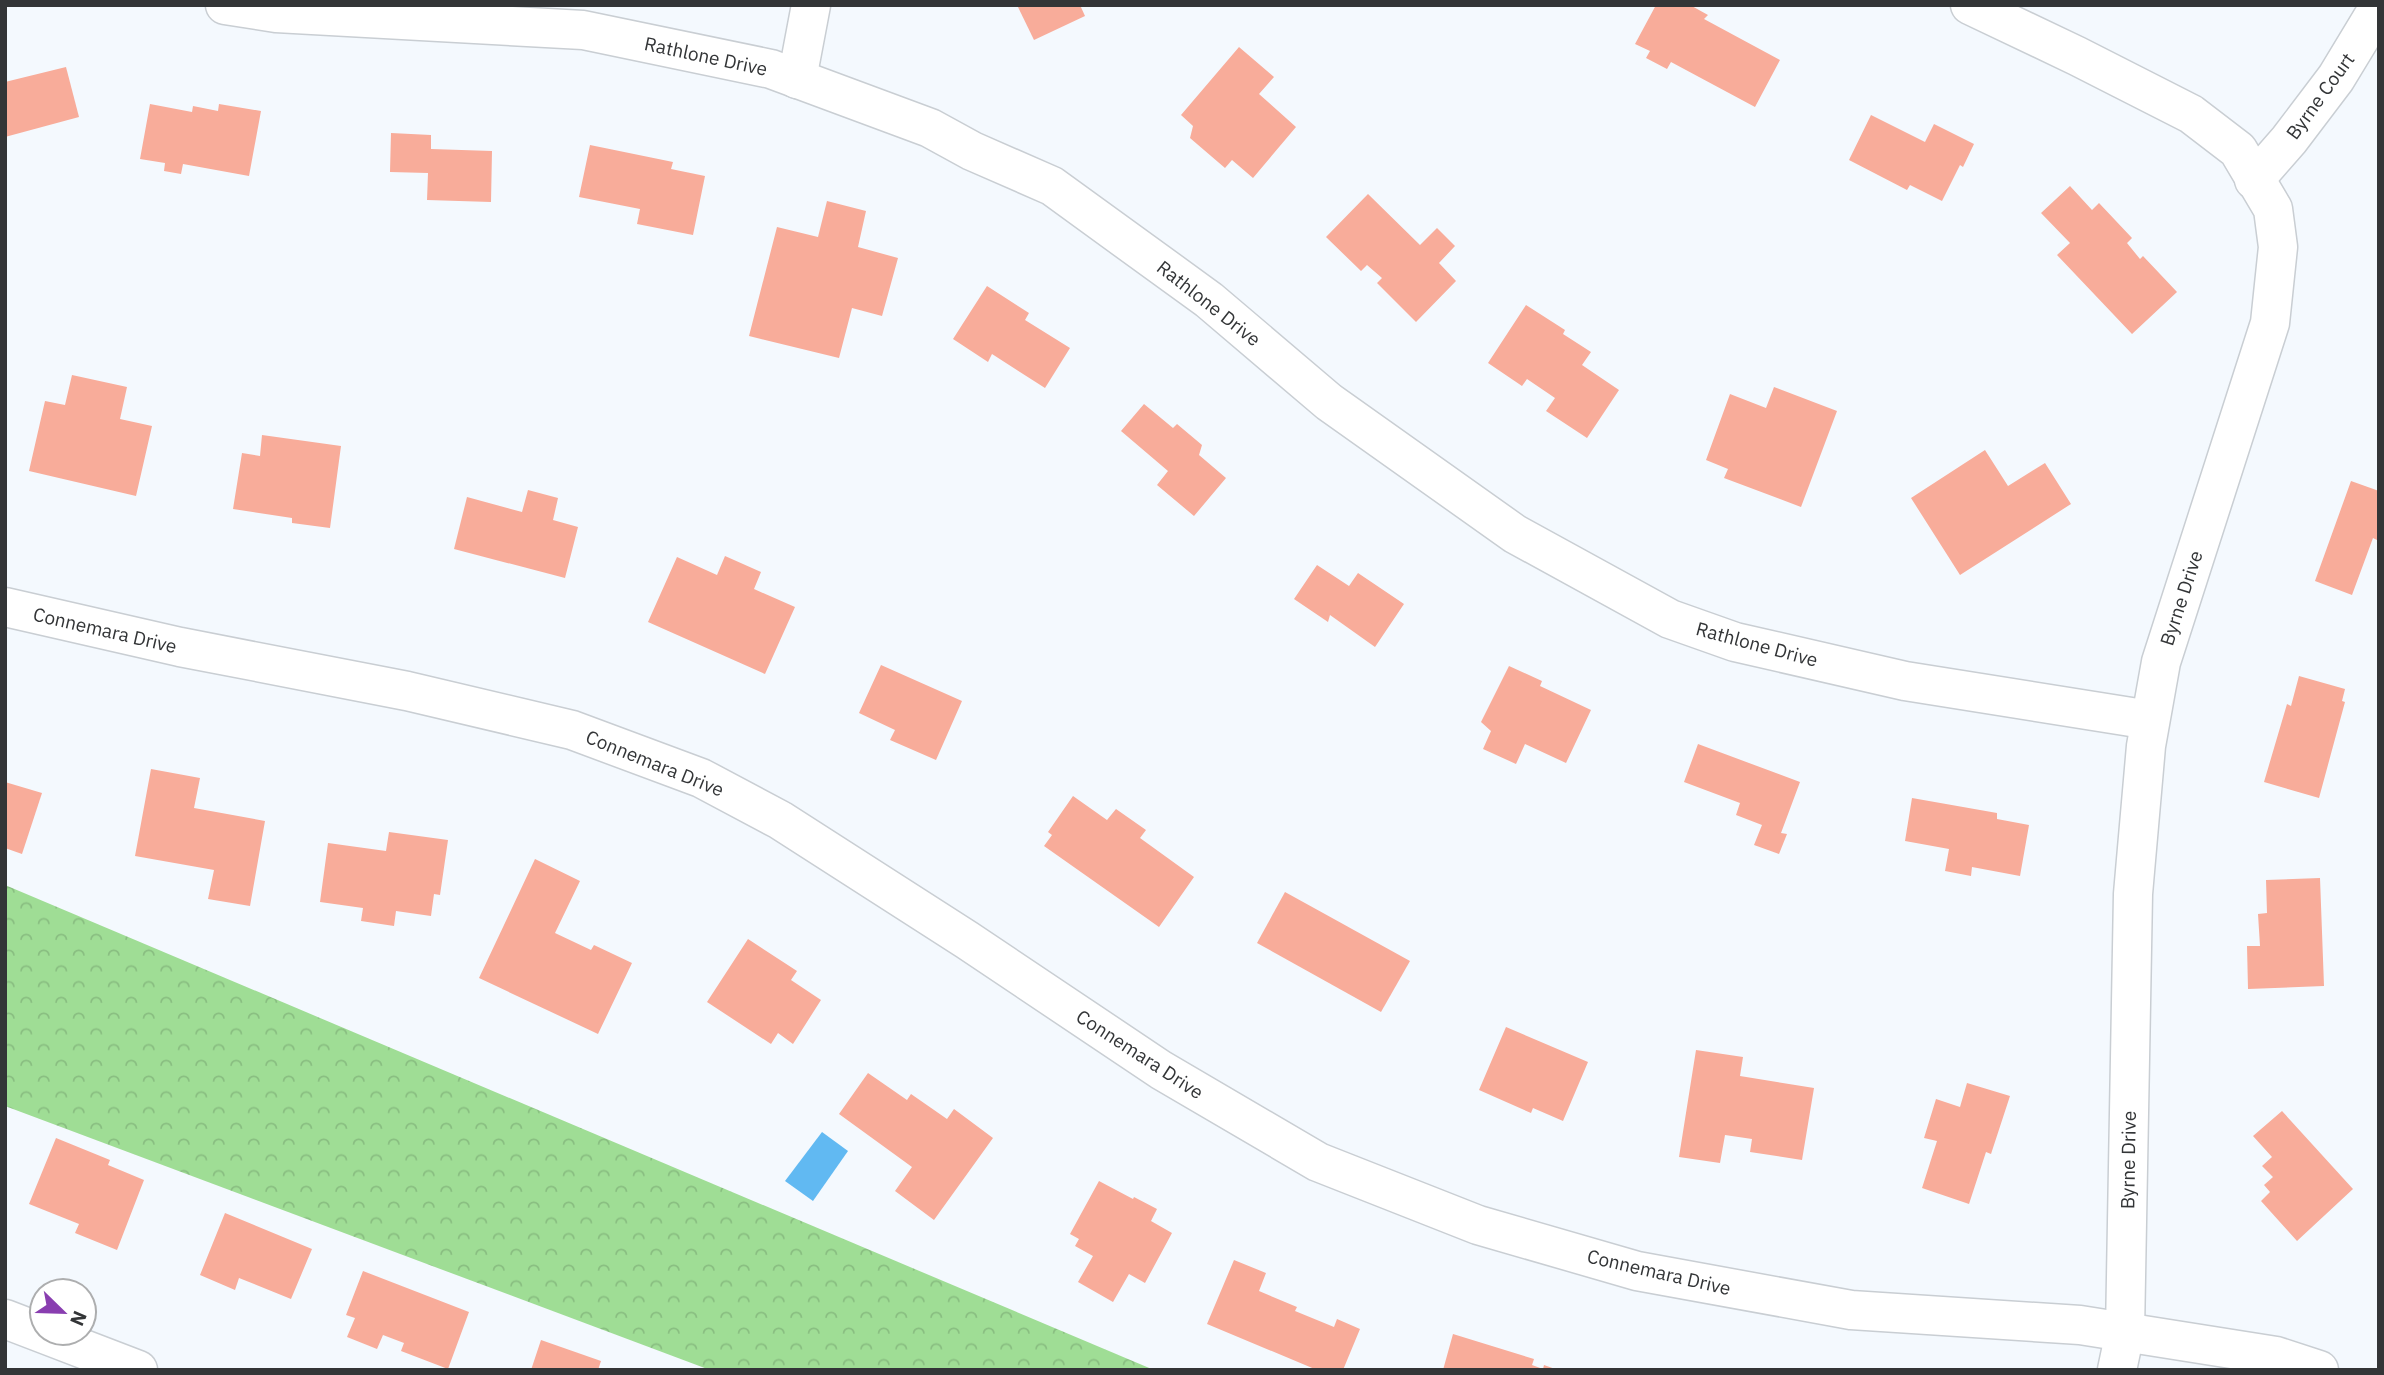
<svg xmlns="http://www.w3.org/2000/svg" width="2384" height="1375" font-family="'IBM Plex Sans',sans-serif">
<style>
.forest{fill:url(#forest-crowns)}
.water{fill:#61b9f2}
.building{fill:#f8ac9a}
.lines{fill:none;stroke-linecap:round;stroke-linejoin:round}
.street-casing{stroke:#c9ced3;stroke-width:41}
.street{stroke:#fff;stroke-width:38}
.labels{text-anchor:middle;stroke-width:7;stroke-linejoin:round;paint-order:stroke}
.street-label{font-size:19px;fill:#333537;stroke:#fff}
</style>
<defs>
<pattern id="forest-crowns" width="20" height="18" patternUnits="userSpaceOnUse" patternTransform="scale(1.75)"><rect width="20" height="18" fill="#9fdd95"/><path d="M2 6a3 3 0 1 1 6 0M12 15a3 3 0 1 1 6 0" fill="none" stroke="#89be81"/></pattern>
</defs>
<rect width="100%" height="100%" fill="#f4f9fe"/>
<polygon class="forest" points="5,885 1154,1370 710,1370 5,1106"/>
<polygon class="water" points="822,1132 848,1151 813,1201 785,1181"/>
<g class="building">
<polygon points="1017,5 1080,5 1085,16 1034,40"/>
<polygon points="1656,5 1690,5 1708,15 1704,19 1780,60 1755,107 1671,62 1667,69 1646,58 1650,51 1635,44"/>
<polygon points="1239,47 1274,77 1259,94 1296,127 1253,178 1232,160 1225,168 1190,138 1193,126 1181,115"/>
<polygon points="66,67 79,117 5,137 5,82"/>
<polygon points="150,104 192,112 193,106 218,111 219,104 261,111 249,176 183,164 181,174 164,171 165,163 140,159"/>
<polygon points="1871,115 1925,142 1934,124 1974,144 1963,167 1960,165 1942,201 1910,185 1907,190 1849,160"/>
<polygon points="391,133 431,135 431,149 492,151 491,202 427,200 428,173 390,172"/>
<polygon points="590,145 673,162 671,169 705,176 693,235 637,224 640,209 579,197"/>
<polygon points="2070,186 2092,210 2099,203 2132,238 2127,243 2140,259 2143,256 2177,292 2132,334 2057,255 2070,243 2041,213"/>
<polygon points="1368,194 1420,245 1437,228 1455,246 1439,263 1456,281 1416,322 1377,283 1382,278 1367,265 1361,271 1326,237"/>
<polygon points="827,201 866,211 858,247 898,258 882,316 852,308 839,358 749,336 777,227 818,237"/>
<polygon points="987,286 1029,313 1025,320 1070,348 1045,388 992,354 988,362 953,339"/>
<polygon points="1526,305 1565,330 1563,334 1591,352 1582,365 1619,390 1587,438 1546,411 1555,398 1527,379 1522,386 1488,363"/>
<polygon points="72,375 127,387 120,419 152,426 136,496 29,471 45,401 65,405"/>
<polygon points="1774,387 1837,411 1801,507 1724,478 1728,469 1706,460 1730,394 1766,408"/>
<polygon points="1144,404 1173,428 1177,424 1202,445 1199,455 1226,478 1194,516 1157,485 1168,471 1121,431"/>
<polygon points="262,435 341,446 330,528 292,523 292,518 233,509 242,453 260,456"/>
<polygon points="1985,450 2008,486 2045,463 2071,504 1960,575 1911,498"/>
<polygon points="2351,481 2379,491 2379,541 2373,538 2352,595 2315,581"/>
<polygon points="528,490 558,498 553,520 578,527 565,578 454,549 467,497 522,512"/>
<polygon points="725,556 761,572 754,589 795,607 765,674 648,622 677,557 717,575"/>
<polygon points="1317,565 1349,586 1358,573 1404,604 1375,647 1330,615 1328,622 1294,599"/>
<polygon points="881,665 962,701 936,760 890,740 895,730 859,713"/>
<polygon points="1509,666 1542,681 1540,686 1591,710 1566,763 1525,744 1516,764 1483,749 1491,731 1481,722"/>
<polygon points="2299,676 2345,689 2342,701 2345,702 2319,798 2264,782 2287,704 2291,706"/>
<polygon points="1698,744 1800,782 1781,833 1787,834 1779,854 1754,845 1762,825 1736,815 1740,803 1684,782"/>
<polygon points="151,769 200,778 194,808 265,821 250,906 208,899 214,870 135,856"/>
<polygon points="5,782 42,793 22,854 5,848"/>
<polygon points="1073,796 1107,820 1116,809 1146,830 1140,838 1194,877 1159,927 1044,846 1052,835 1048,832"/>
<polygon points="1912,798 1997,813 1997,819 2029,825 2020,876 1972,867 1971,876 1945,871 1949,849 1905,841"/>
<polygon points="389,832 448,840 440,895 434,894 431,916 396,911 394,926 361,921 363,908 320,902 328,843 386,851"/>
<polygon points="535,859 580,881 555,933 591,950 594,945 632,963 598,1034 479,978"/>
<polygon points="2320,878 2324,986 2248,989 2247,946 2260,946 2258,914 2267,913 2266,880"/>
<polygon points="1285,892 1410,961 1381,1012 1257,943"/>
<polygon points="748,939 797,971 791,980 821,1000 793,1044 778,1033 771,1044 707,1002"/>
<polygon points="1506,1027 1588,1062 1563,1121 1533,1108 1531,1113 1479,1090"/>
<polygon points="1696,1050 1743,1057 1740,1076 1814,1088 1802,1160 1750,1152 1752,1139 1725,1135 1720,1163 1679,1157"/>
<polygon points="868,1073 907,1100 911,1094 947,1119 954,1109 993,1138 934,1220 895,1191 912,1167 839,1114"/>
<polygon points="1967,1083 2010,1096 1991,1154 1986,1152 1969,1204 1922,1188 1937,1141 1924,1138 1936,1099 1960,1107"/>
<polygon points="2282,1111 2353,1189 2297,1241 2261,1201 2270,1192 2264,1185 2273,1177 2262,1166 2272,1157 2253,1136"/>
<polygon points="56,1138 110,1160 108,1165 144,1180 117,1250 75,1233 79,1224 29,1204"/>
<polygon points="1099,1181 1133,1199 1134,1197 1157,1209 1151,1221 1172,1233 1145,1283 1129,1274 1113,1302 1078,1282 1093,1256 1075,1246 1079,1239 1070,1234"/>
<polygon points="225,1213 312,1249 291,1299 239,1278 235,1290 200,1275"/>
<polygon points="1234,1260 1266,1273 1259,1291 1297,1307 1295,1311 1334,1327 1337,1319 1360,1329 1343,1370 1317,1370 1207,1324"/>
<polygon points="363,1271 469,1312 448,1369 401,1351 404,1343 383,1335 377,1349 347,1337 355,1318 346,1315"/>
<polygon points="1453,1334 1534,1359 1532,1365 1543,1369 1544,1365 1558,1370 1443,1370"/>
<polygon points="541,1340 601,1361 598,1370 531,1370"/>
</g>
<g class="lines">
<g class="street-casing">
<g id="street">
<polyline points="225,5 276,13 583,30 771,69 930,128 972,151 1052,186 1209,300 1329,402 1515,534 1670,619 1735,642 1905,681 2150,720"/>
<polyline points="1970,5 2077,56 2191,114 2238,150 2273,209 2278,247 2270,323 2161,662 2146,746 2133,894 2125,1332 2117,1370"/>
<polyline points="797,79 811,5"/>
<polyline points="2254,180 2289,140 2336,78 2379,7"/>
<polyline points="5,607 180,647 407,691 572,730 701,778 780,820 967,940 1161,1070 1318,1162 1478,1225 1637,1271 1851,1310 2080,1325 2276,1356 2319,1370"/>
<polyline points="5,1319 138,1370"/>
</g>
</g>
<use href="#street" class="street"/>
</g>
<g class="labels">
<g class="street-label">
<text transform="translate(706 56) rotate(12)" y="7">Rathlone Drive</text>
<text transform="translate(2320 96) rotate(-54)" y="7">Byrne Court</text>
<text transform="translate(1209 303) rotate(38)" y="7">Rathlone Drive</text>
<text transform="translate(2181 598) rotate(-72)" y="7">Byrne Drive</text>
<text transform="translate(105 630) rotate(13)" y="7">Connemara Drive</text>
<text transform="translate(1757 644) rotate(15)" y="7">Rathlone Drive</text>
<text transform="translate(655 763) rotate(22)" y="7">Connemara Drive</text>
<text transform="translate(1140 1054) rotate(33)" y="7">Connemara Drive</text>
<text transform="translate(2128 1160) rotate(-89)" y="7">Byrne Drive</text>
<text transform="translate(1659 1272) rotate(13)" y="7">Connemara Drive</text>
</g>
</g>
<rect width="2384" height="1375" fill="none" stroke="#333537" stroke-width="14"/>
<g transform="translate(63 1312) rotate(113)"><circle r="33" fill="#ffffff" stroke="#adaeaf" stroke-width="2"/>
<path d="M0-5L12 26L0 18L-12 26Z" fill="#893eb0"/>
<text y="-10" font-size="19" font-weight="bold" text-anchor="middle" fill="#333537">N</text>
</g>
</svg>
